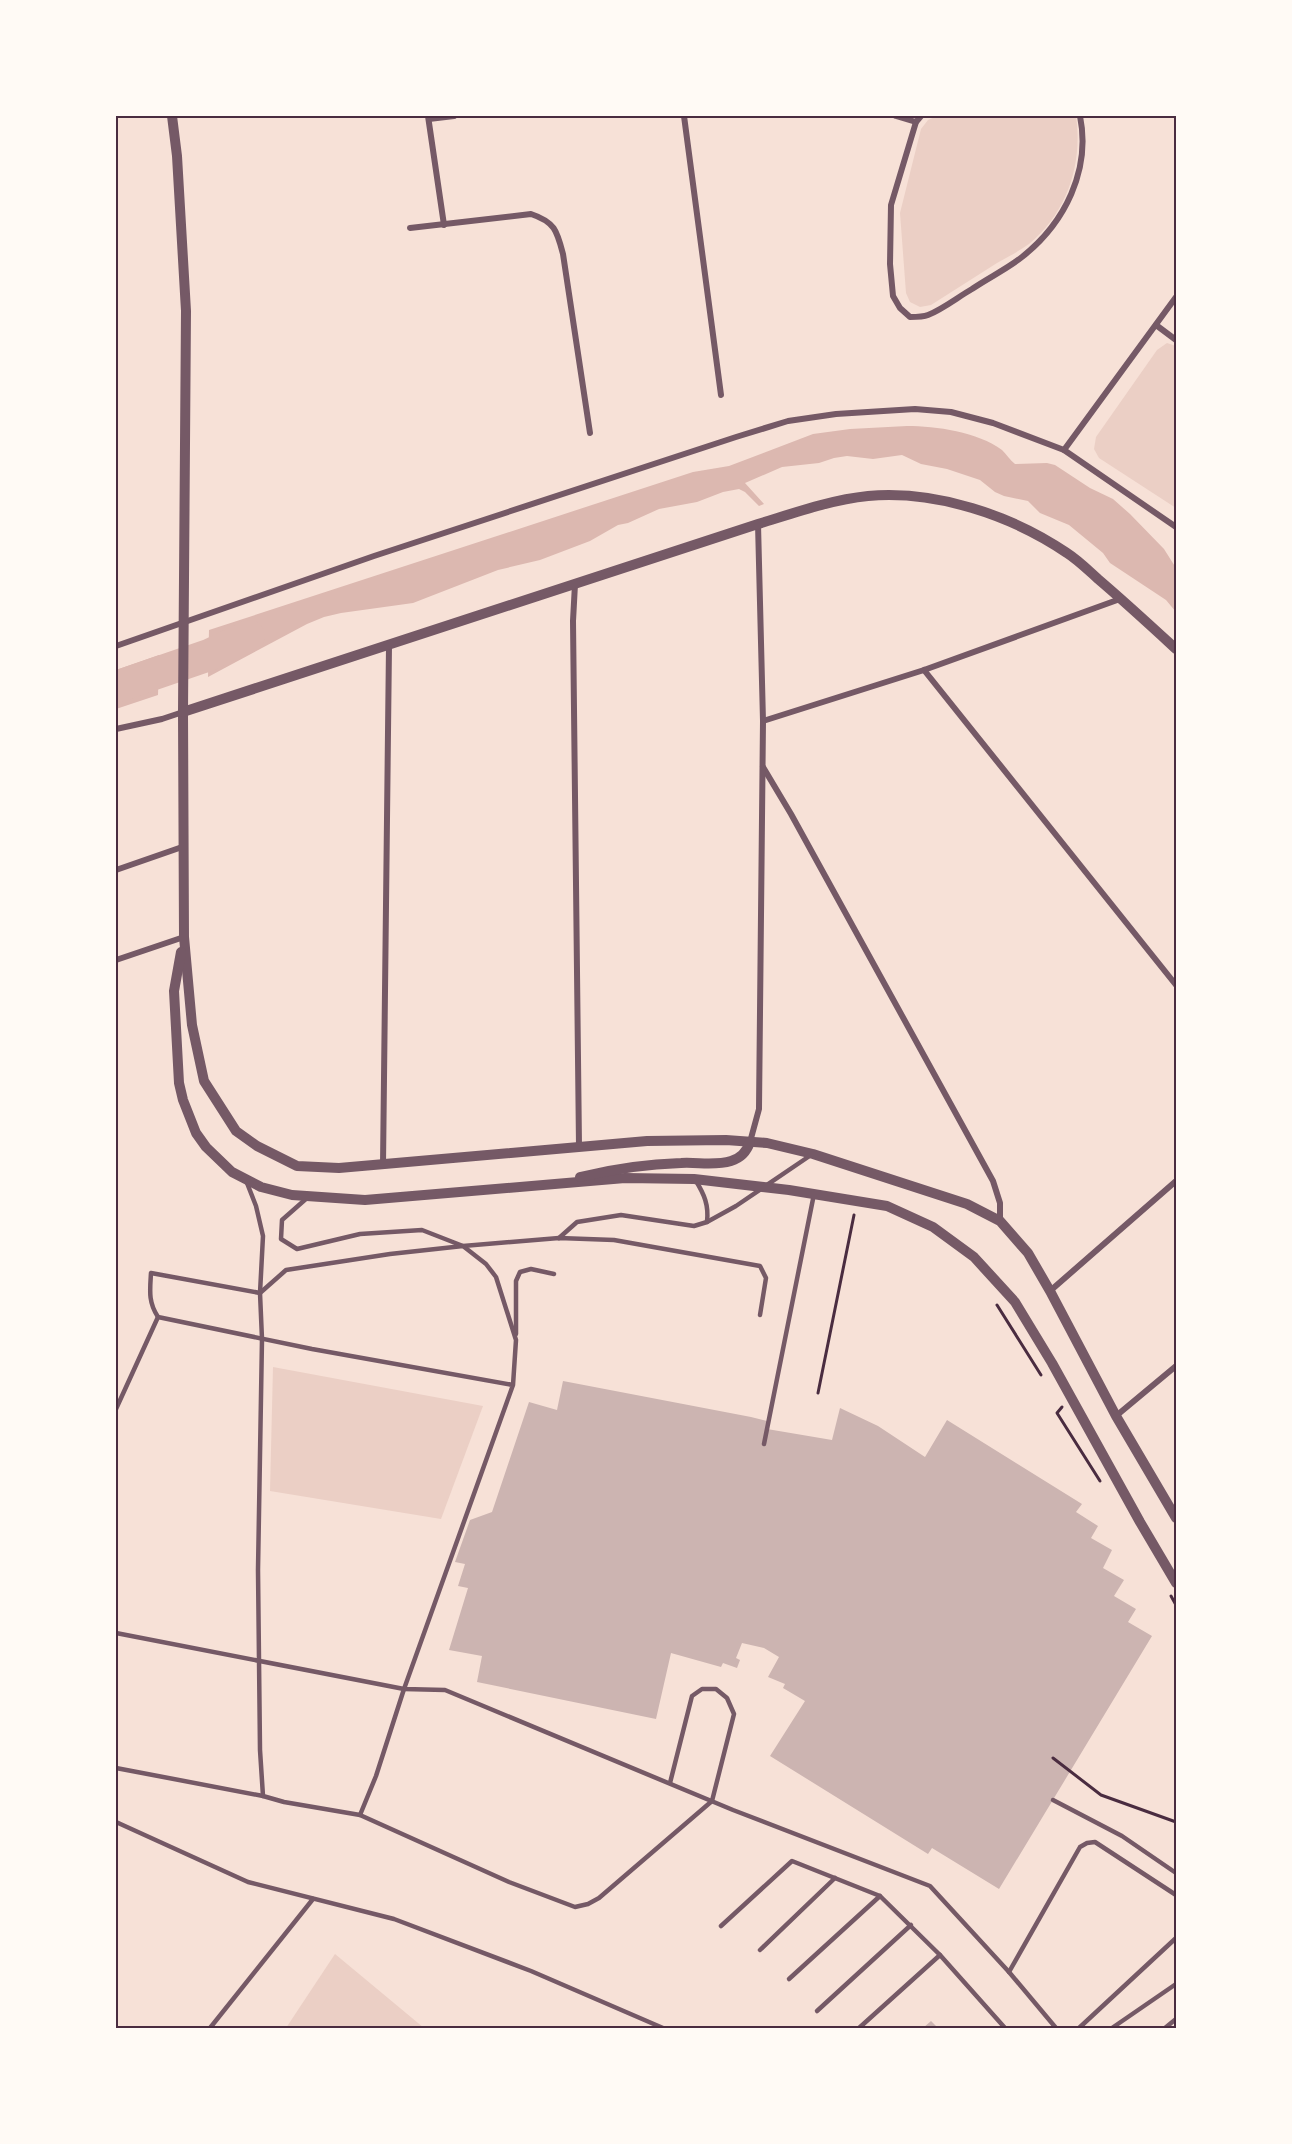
<svg xmlns="http://www.w3.org/2000/svg" width="1292" height="2144" font-family="Commissioner,sans-serif">
<style>
.green{fill:#ebcfc5}
.water{fill:#dcb8b0}
.lines{fill:none;stroke-linecap:round;stroke-linejoin:round}
.river{stroke:#dcb8b0;stroke-width:32}
.building{fill:#ccb4b1}
.path{stroke:#4a2c40;stroke-width:3}
.service{stroke:#755966;stroke-width:4.5}
.minor{stroke:#755966;stroke-width:6}
.tertiary{stroke:#755966;stroke-width:10}
.neatline{fill:none;stroke:#4a2c40;stroke-width:2}
</style>
<rect width="100%" height="100%" fill="#f7e1d7"/>
<g class="green">
<path d="M937,116H1076C1083,164 1067,213 1029,244C1019,251 1008,257 997,263C975,277 953,291 931,305L920,307L910,302L906,293L900,213L921,129L928,120Z"/>
<polygon points="1167,343 1176,346 1176,508 1099,458 1094,449 1096,437 1157,350"/>
<polygon points="273,1367 483,1406 441,1519 270,1491"/>
<polygon points="335,1954 424,2028 286,2028"/>
</g>
<g class="water">
<path d="M907,426C936,426 978,432 1002,450C1006,454 1010,460 1015,464L1047,463L1055,465L1090,488L1113,499L1130,514L1164,549L1176,568V612L1166,600L1110,563L1103,553L1069,525L1040,513L1028,501L1004,496L995,492L980,480L947,469L921,464L902,455L873,459L847,456L834,458L819,463L782,467L745,483L764,504L759,506L745,492L739,489L723,492L697,502L659,509L628,523L618,525L590,541L540,560L498,570L413,603L341,613L324,617L307,624L208,677L209,630L693,472L729,466L813,434L850,429Z"/>
<polygon points="159,655 158,695 116,709 116,670"/>
</g>
<g class="lines">
<polyline class="river" points="116,687 209,655 249,636"/>
</g>
<g class="building">
<polygon points="563,1381 751,1417 767,1421 767,1429 832,1440 840,1408 878,1426 925,1457 947,1420 1082,1504 1076,1512 1098,1526 1091,1538 1112,1550 1103,1568 1124,1580 1114,1596 1136,1609 1128,1622 1152,1636 999,1889 932,1848 928,1854 770,1756 805,1701 783,1688 785,1684 768,1677 779,1657 764,1648 742,1643 736,1658 740,1660 737,1668 723,1663 721,1667 671,1653 656,1719 477,1682 482,1656 449,1650 468,1588 458,1586 465,1564 455,1562 470,1520 492,1512 529,1402 557,1410"/>
<polygon points="931,2021 938,2028 923,2028"/>
</g>
<g class="lines">
<g class="path">
<polyline points="997,1305 1041,1375"/>
<polyline points="818,1393 854,1215"/>
<polyline points="1062,1407 1057,1413 1100,1481"/>
<polyline points="1171,1596 1176,1605"/>
<polyline points="1053,1758 1101,1795 1176,1822"/>
</g>
<g class="service">
<path d="M696,1181C704,1194 709,1205 707,1222"/>
<polyline points="247,1183 256,1206 263,1236 260,1293 262,1339 258,1570 260,1750 263,1796 284,1802 360,1815 509,1882 575,1907 588,1904 599,1898 712,1801 734,1714 727,1698 716,1689 702,1689 692,1696 670,1783"/>
<polyline points="307,1198 282,1220 281,1239 297,1249 360,1234 422,1230 463,1246 559,1238 614,1240 760,1266 766,1278 760,1315"/>
<polyline points="559,1238 577,1222 621,1215 694,1226 707,1222 736,1206 811,1155"/>
<polyline points="516,1334 516,1281 520,1272 531,1269 554,1274"/>
<polyline points="116,1409 158,1317"/>
<polyline points="764,1444 814,1194"/>
<polyline points="116,1633 404,1689 445,1690 733,1810 930,1886 1009,1972 1056,2028"/>
<polyline points="116,1768 263,1796"/>
<polyline points="1053,1800 1122,1836 1176,1873"/>
<path d="M360,1815L376,1776L404,1689L513,1385L516,1340L496,1277L486,1264L463,1246L390,1254L286,1270L260,1293L151,1273C150,1290 148,1302 158,1317L312,1349L513,1385"/>
<polyline points="116,1822 248,1882 394,1919 531,1971 663,2028"/>
<polyline points="721,1926 792,1861 880,1896 940,1955 1005,2028"/>
<polyline points="760,1950 835,1878"/>
<polyline points="1009,1972 1080,1847 1087,1843 1095,1842 1176,1895"/>
<polyline points="789,1979 880,1896"/>
<polyline points="817,2011 911,1925"/>
<polyline points="210,2028 313,1899"/>
<polyline points="859,2028 940,1955"/>
<polyline points="1079,2028 1176,1938"/>
<polyline points="1112,2028 1176,1984"/>
<polyline points="1165,2028 1176,2019"/>
</g>
<g class="minor">
<polyline points="428,116 444,225"/>
<polyline points="684,116 721,395"/>
<polyline points="896,116 916,122"/>
<path d="M921,116L916,122L891,205L890,264L893,296L900,308L910,317C916,317 923,317 928,315C943,309 958,297 972,289C988,278 1007,269 1022,257C1065,223 1091,170 1080,116"/>
<polyline points="429,119 454,116"/>
<path d="M410,228L531,214C555,222 557,231 563,254L590,433"/>
<polyline points="1156,325 1176,340"/>
<polyline points="1064,450 1176,297"/>
<polyline points="575,584 573,621 579,1146"/>
<polyline points="116,646 374,556 736,437 788,421 836,414 915,409 951,412 993,423 1064,450 1176,527"/>
<polyline points="924,670 1176,985"/>
<polyline points="763,721 924,670 1120,599"/>
<polyline points="116,729 162,719 183,712"/>
<polyline points="763,767 791,814 993,1181 1000,1203 1000,1221"/>
<polyline points="116,870 185,846"/>
<polyline points="116,960 184,937"/>
<polyline points="750,1142 759,1109 763,721 758,524"/>
<polyline points="383,1165 389,646"/>
<polyline points="1050,1291 1176,1181"/>
<polyline points="1116,1416 1176,1366"/>
</g>
<g class="tertiary">
<polyline points="172,116 177,156 186,311 183,712 184,937 192,1025 204,1081 236,1131 257,1146 297,1166 339,1168 647,1141 726,1140 767,1143 813,1154 967,1204 1000,1221 1028,1253 1050,1291 1116,1416 1176,1518"/>
<path d="M183,712L758,524C794,513 830,500 868,496C936,490 1011,515 1067,553C1078,560 1088,570 1098,579C1125,602 1151,626 1176,649"/>
<polyline points="181,952 174,991 179,1083 183,1100 196,1133 206,1147 232,1172 261,1187 292,1195 365,1200 625,1178 694,1179 789,1190 887,1206 933,1227 974,1257 1015,1302 1052,1363 1140,1522 1176,1583"/>
<path d="M580,1177C613,1169 646,1164 681,1163C698,1162 715,1166 731,1161C741,1158 747,1151 750,1142"/>
</g>
</g>
<rect width="1292" height="2144" fill="none" stroke="#fffaf5" stroke-width="234"/>
<rect x="117" y="117" width="1058" height="1910" class="neatline"/>
</svg>
